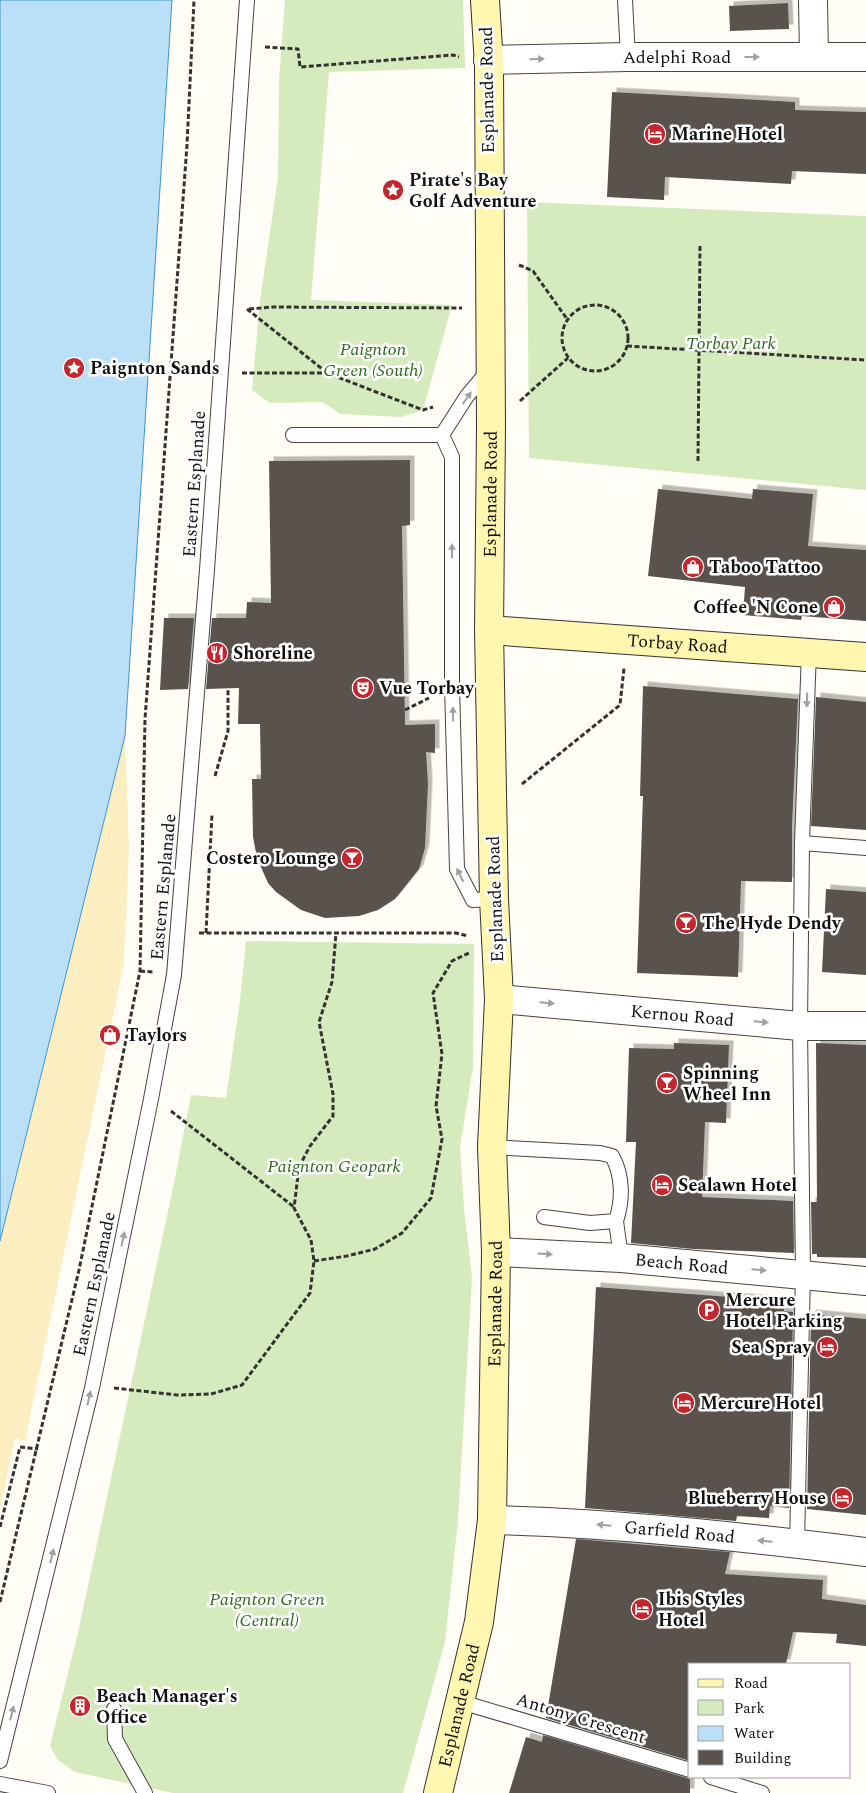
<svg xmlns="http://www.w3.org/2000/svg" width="866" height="1793" font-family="Spectral,serif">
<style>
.green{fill:#d5ebbd}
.sand{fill:#fbeec1}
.water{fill:#b9e0f7;stroke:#3f96cf}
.building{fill:#5a524d;filter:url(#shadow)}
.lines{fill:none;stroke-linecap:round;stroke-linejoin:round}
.lane-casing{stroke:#444;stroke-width:16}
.street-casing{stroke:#444;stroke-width:30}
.secondary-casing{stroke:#333;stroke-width:30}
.path{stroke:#333;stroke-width:3;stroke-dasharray:5 2.5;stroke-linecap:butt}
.lane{stroke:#fff;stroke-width:14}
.street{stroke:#fff;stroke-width:28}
.secondary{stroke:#fff6b0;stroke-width:28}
.oneway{fill:#a0a0a0}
.labels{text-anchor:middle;stroke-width:5;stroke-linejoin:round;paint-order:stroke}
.street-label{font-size:18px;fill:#111;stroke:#fff}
.poi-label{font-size:18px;font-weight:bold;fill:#111;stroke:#fff;text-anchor:start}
.park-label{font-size:18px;font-style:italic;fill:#2f6b1f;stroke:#fff}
</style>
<defs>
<filter id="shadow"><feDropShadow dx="4.5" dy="-4.5" stdDeviation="0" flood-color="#0004"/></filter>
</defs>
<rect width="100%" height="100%" fill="#fffdf5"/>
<g class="green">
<polygon points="285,0 463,0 465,68 329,72 311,300 452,305 423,410 401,417 341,414 322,402 270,403 252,390 260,301 278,177 279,80"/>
<polygon points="527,202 866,216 866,490 529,458"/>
<polygon points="246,941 474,944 473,1067 460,1147 464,1209 472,1277 458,1520 445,1642 403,1793 173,1793 75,1772 58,1760 50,1746 79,1628 174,1183 191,1095 226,1098 240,1000"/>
</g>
<polygon class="sand" points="0,0 172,0 125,736 129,848 124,963 25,1441 15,1438 0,1509"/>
<polygon class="water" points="0,0 172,0 125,736 0,1241"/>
<g class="building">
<polygon points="788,3 789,29 730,31 729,6"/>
<polygon points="612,92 795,102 795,110 866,112 866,174 792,171 791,184 665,177 664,200 607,197"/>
<polygon points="410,460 410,525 402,526 405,725 435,724 435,753 426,752 428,784 425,848 419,869 395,899 378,910 359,916 325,918 301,910 276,892 268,883 257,858 253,837 252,779 261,779 260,724 238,724 239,688 206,689 212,618 246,618 247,602 271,603 269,461"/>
<polygon points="658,489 752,499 753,489 813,494 808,546 866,550 866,621 802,616 801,620 743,615 745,587 648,576"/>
<polygon points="164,618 194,618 188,689 160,690"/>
<polygon points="643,686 798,699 792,825 792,882 741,881 738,977 637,973 643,796 640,796"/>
<polygon points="816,697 866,702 866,830 811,826"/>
<polygon points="826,889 866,892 866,975 822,972"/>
<polygon points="674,1043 729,1045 726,1123 705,1122 702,1197 793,1201 794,1253 693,1249 631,1243 636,1142 626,1142 629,1048 674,1049"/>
<polygon points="816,1043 866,1045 866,1258 817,1257 817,1254 812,1254 811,1202 817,1202"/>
<polygon points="596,1287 785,1301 784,1311 793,1312 789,1508 770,1506 769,1518 737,1516 736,1521 585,1508"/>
<polygon points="811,1314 866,1319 866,1515 807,1509"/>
<polygon points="576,1539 730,1552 725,1574 823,1580 822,1599 866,1605 866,1646 836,1643 837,1634 793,1632 786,1664 690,1664 690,1761 546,1718"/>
<polygon points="543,1735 690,1779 690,1793 509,1793 526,1737 542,1742"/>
</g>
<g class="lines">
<g class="lane-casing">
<g id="lane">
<polyline points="625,0 628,57"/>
<polyline points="489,370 467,396 442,435 452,457 452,686 457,869 473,900 494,899"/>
<polyline points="293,435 442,435"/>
<polyline points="802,843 866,848"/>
<path d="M492,1147L600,1153L612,1156C623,1175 623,1200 616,1221L590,1223L544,1217"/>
<polyline points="616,1221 621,1258"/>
<polyline points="797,1544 803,1273 800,1026 802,843 809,651"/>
<polyline points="461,1702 690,1770"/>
<polyline points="114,1709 115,1739 145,1793"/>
<polyline points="0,1761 92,1388 151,1099 174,975 207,570 247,0"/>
<polyline points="711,1777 762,1793"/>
<polyline points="0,1784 48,1793"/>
</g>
</g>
<g class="street-casing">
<g id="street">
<polyline points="813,0 814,57"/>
<path id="s1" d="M488,60L628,57H866"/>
<path id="s2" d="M499,999L800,1026H866"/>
<path id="s3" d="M496,1252L621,1258L866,1281"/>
<path id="s4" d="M492,1520C617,1523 742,1537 866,1552"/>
</g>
</g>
<g class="secondary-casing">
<g id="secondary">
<path id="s5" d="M489,630L866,657"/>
<path id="s6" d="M438,1793L479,1622L492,1520L496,1252L492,1147L499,999L494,899L489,630L491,427L489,65L485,0"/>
</g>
</g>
<g class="path">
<polyline points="265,47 298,49 300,67 453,55 459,57"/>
<polyline points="519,265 533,271 567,319"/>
<circle cx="595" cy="338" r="33"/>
<polyline points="247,309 326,372"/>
<polyline points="249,309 273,307 462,308"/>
<polyline points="627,346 866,360"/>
<polyline points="242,373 327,373 423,410 433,407"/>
<polyline points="520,401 568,358"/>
<polyline points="698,461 700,245"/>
<polyline points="405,710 429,698"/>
<polyline points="215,776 228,731 228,688"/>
<polyline points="522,784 620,705 624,668"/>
<polyline points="199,933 456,933 468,936"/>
<polyline points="206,933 212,814"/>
<polyline points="140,971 153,972"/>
<polyline points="171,1111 294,1207"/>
<polyline points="314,1261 347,1256 375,1249 402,1233 431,1198 442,1139 436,1106 442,1054 433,993 452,961 469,953"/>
<polyline points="114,1388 177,1395 211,1394 242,1385 310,1293 314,1261 311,1240 294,1208 299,1167 310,1146 333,1116 333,1094 319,1022 332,982 336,933"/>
<polyline points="0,1527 20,1447 38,1449"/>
<polyline points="0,1602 79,1270 140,971 145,719 187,145 194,0"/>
</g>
<use href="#lane" class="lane"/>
<use href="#street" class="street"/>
<use href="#secondary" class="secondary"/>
</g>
<defs><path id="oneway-solid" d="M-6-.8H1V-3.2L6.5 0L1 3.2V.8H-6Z" transform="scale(1.25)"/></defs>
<g class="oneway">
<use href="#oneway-solid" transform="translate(752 57)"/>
<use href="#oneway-solid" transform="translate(537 59) rotate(-1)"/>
<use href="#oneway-solid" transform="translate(467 398) rotate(-55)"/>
<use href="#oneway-solid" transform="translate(452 551) rotate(-90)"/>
<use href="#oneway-solid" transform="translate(807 700) rotate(92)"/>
<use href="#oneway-solid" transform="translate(453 714) rotate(-91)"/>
<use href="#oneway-solid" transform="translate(460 875) rotate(-116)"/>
<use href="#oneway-solid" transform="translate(547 1003) rotate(5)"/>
<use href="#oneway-solid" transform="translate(761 1022) rotate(5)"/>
<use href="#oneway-solid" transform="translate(123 1239) rotate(-78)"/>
<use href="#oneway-solid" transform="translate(545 1254) rotate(3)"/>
<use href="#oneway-solid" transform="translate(759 1270) rotate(5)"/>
<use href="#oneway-solid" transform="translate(89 1398) rotate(-77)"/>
<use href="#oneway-solid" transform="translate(604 1525) rotate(-175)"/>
<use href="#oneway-solid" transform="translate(765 1541) rotate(-175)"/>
<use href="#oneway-solid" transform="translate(52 1556) rotate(-76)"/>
<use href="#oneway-solid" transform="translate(12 1713) rotate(-76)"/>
</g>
<defs>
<g id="hotel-disc" transform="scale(1.125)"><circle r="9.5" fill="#c4262e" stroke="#fff"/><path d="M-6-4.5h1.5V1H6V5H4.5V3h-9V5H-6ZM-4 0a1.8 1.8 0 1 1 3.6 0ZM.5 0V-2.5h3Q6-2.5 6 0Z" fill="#fff"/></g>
<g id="sight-disc" transform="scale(1.125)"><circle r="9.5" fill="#c4262e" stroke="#fff"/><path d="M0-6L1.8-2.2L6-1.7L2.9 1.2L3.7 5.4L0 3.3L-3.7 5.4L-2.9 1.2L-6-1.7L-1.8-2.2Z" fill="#fff"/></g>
<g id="shop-disc" transform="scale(1.125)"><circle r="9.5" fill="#c4262e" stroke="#fff"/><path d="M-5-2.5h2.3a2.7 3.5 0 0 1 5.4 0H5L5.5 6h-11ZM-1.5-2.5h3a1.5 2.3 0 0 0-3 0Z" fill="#fff"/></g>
<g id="restaurant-disc" transform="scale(1.125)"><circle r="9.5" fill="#c4262e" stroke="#fff"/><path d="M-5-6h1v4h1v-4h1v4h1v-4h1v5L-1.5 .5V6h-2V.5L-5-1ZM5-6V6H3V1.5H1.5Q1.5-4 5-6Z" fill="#fff"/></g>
<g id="theatre-disc" transform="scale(1.125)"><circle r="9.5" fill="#c4262e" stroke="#fff"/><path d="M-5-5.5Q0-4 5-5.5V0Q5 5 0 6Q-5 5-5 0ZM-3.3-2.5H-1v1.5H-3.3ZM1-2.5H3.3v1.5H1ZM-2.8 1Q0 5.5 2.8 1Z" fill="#fff"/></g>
<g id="bar-disc" transform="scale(1.125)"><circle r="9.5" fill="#c4262e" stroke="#fff"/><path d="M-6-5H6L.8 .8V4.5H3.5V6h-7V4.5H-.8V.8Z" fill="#fff"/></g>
<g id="parking-disc" transform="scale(1.125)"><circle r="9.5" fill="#c4262e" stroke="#fff"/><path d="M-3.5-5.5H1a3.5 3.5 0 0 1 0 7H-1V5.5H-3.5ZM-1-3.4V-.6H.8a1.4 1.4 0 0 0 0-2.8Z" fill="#fff"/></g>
<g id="building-disc" transform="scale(1.125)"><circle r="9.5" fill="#c4262e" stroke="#fff"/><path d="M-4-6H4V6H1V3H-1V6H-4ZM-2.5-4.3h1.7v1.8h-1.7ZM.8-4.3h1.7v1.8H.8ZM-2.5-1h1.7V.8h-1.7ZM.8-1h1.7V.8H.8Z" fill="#fff"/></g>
</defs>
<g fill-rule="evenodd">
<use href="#hotel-disc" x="655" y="134"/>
<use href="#sight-disc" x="393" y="190"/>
<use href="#sight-disc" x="74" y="368"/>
<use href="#shop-disc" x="693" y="567"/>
<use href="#shop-disc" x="834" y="607"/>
<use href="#restaurant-disc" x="217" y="653"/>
<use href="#theatre-disc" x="363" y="688"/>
<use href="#bar-disc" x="352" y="858"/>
<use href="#bar-disc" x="686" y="923"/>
<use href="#shop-disc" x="110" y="1035"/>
<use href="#bar-disc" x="667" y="1083"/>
<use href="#hotel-disc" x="662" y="1185"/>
<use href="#parking-disc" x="709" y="1310"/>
<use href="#hotel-disc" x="827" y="1347"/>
<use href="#hotel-disc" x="684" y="1403"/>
<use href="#hotel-disc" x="842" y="1498"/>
<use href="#hotel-disc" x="642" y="1609"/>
<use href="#building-disc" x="80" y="1706"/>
</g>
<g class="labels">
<g class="street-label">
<text dy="6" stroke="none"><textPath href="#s1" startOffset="189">Adelphi Road</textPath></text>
<text transform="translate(487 90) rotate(-91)" y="6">Esplanade Road</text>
<text transform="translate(194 484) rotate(-86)" y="6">Eastern Esplanade</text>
<text dy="6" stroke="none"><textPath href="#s6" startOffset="1305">Esplanade Road</textPath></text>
<text dy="6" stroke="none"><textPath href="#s5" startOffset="189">Torbay Road</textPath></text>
<text transform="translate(163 887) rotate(-85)" y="6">Eastern Esplanade</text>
<text transform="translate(495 899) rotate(-92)" y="6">Esplanade Road</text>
<text dy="6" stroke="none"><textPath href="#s2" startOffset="184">Kernou Road</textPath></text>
<text dy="6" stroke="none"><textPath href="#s3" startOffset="186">Beach Road</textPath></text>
<text transform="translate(94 1284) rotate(-78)" y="6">Eastern Esplanade</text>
<text dy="6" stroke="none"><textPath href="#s6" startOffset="495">Esplanade Road</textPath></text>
<text dy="6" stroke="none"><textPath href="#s4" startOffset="188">Garfield Road</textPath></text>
<text dy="6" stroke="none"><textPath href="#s6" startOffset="90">Esplanade Road</textPath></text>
<text transform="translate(581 1718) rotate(17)" y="6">Antony Crescent</text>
</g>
<g class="poi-label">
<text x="671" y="140">Marine Hotel</text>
<text x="409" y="186">Pirate's Bay<tspan x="409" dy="21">Golf Adventure</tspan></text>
<text x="90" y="374">Paignton Sands</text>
<text x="709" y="573">Taboo Tattoo</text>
<text x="818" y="613" text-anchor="end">Coffee 'N Cone</text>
<text x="233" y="659">Shoreline</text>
<text x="379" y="694">Vue Torbay</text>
<text x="336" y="864" text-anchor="end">Costero Lounge</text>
<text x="702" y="929">The Hyde Dendy</text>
<text x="126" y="1041">Taylors</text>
<text x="683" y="1079">Spinning<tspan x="683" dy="21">Wheel Inn</tspan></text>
<text x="678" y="1191">Sealawn Hotel</text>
<text x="725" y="1306">Mercure<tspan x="725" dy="21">Hotel Parking</tspan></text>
<text x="811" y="1353" text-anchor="end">Sea Spray</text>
<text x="700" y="1409">Mercure Hotel</text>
<text x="826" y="1504" text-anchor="end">Blueberry House</text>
<text x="658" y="1605">Ibis Styles<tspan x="658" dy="21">Hotel</tspan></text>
<text x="96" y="1702">Beach Manager's<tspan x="96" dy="21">Office</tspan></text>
</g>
<g class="park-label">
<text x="731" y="349">Torbay Park</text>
<text x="373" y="355">Paignton<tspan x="373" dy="21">Green (South)</tspan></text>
<text x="334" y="1172">Paignton Geopark</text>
<text x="267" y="1605">Paignton Green<tspan x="267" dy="21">(Central)</tspan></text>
</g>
</g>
<rect x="688" y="1663" width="162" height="115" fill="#ffffff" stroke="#a0a0a0"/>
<rect x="698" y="1679" width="25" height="8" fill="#fff6b0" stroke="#a0a0a0"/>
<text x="734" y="1688" font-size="15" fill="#111111">Road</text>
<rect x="698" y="1700" width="25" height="15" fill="#d5ebbd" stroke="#a0a0a0"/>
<text x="734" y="1713" font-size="15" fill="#111111">Park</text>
<rect x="698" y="1726" width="25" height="15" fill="#b9e0f7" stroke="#a0a0a0"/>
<text x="734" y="1738" font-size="15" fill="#111111">Water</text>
<rect x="698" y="1750" width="25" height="15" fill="#5a524d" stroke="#a0a0a0"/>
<text x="734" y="1763" font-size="15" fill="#111111">Building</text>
</svg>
